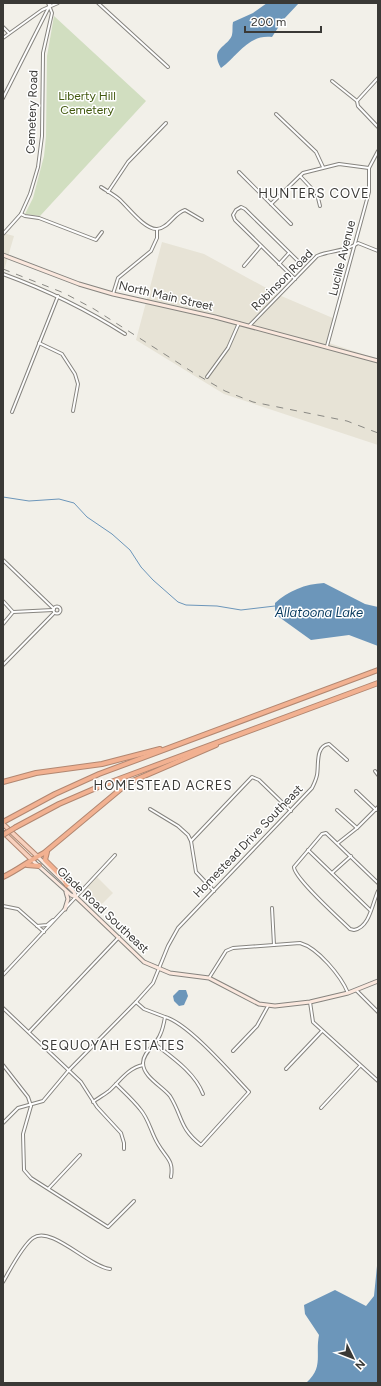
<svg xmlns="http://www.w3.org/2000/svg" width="381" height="1386" font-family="Figtree,sans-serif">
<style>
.built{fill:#e7e3d6}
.green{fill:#d1dec0}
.water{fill:#6c96ba}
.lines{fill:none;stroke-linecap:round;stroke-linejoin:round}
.stream{stroke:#6c96ba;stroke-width:1}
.street-casing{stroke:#86847f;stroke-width:4}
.secondary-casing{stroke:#86847f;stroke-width:5}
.primary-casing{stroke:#b28771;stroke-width:5.5}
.highway-casing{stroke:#b28771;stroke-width:6}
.street{stroke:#fff;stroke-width:2}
.secondary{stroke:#fbe8de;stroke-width:3}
.primary{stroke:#f7d0bd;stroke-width:3.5}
.highway{stroke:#f2b191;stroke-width:4}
.rail{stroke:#8a8984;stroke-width:1;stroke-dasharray:7 7;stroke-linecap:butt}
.highway-bridge-casing{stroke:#b28771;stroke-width:6;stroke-linecap:butt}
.highway-bridge{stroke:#f2b191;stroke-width:4}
.labels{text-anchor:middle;stroke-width:3;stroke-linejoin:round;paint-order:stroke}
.park-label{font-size:12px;fill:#41580e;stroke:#fff}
.street-label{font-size:12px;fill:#3a3936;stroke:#fff}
.neighbourhood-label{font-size:13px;letter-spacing:1px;fill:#3a3936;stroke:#fff}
.water-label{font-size:13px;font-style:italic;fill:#0b3d61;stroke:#fff}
</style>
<rect width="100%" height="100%" fill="#f2f0e9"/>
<g class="built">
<polygon points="3,233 14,236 3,274"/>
<polygon points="162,242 204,254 279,295 335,319 329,343 378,359 378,445 224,394 136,340"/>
<polygon points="97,877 113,893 103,903 94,907 82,896 86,887"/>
</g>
<polygon class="green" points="54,16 146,101 40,216 25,214 33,198 44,156 46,136 47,56"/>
<g class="water">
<path d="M267,3H299L283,20L272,37C248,34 238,56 221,68C209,48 228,47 232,35C233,31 232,26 233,22L253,13Z"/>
<path d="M324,583L365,604L378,607V646L349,635L311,640L279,617L275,610V603C288,591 305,584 324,583Z"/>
<polygon points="179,990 186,990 188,996 184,1005 179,1006 174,1001 173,996"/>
<path d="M378,1256V1383H306C324,1367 315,1355 319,1335L305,1314L304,1305L335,1290L366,1306L374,1296Z"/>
</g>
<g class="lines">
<polyline class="stream" points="3,497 29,501 59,499 74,503 87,517 112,534 130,550 141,567 153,580 178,602 186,605 217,606 241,610 275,606"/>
<g class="street-casing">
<g id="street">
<polyline points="98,3 168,67"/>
<polyline points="3,27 9,33"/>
<polyline points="3,38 42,10 58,3"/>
<polyline points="332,81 357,101 358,106 378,127"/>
<polyline points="3,98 51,3"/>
<polyline points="357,101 378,78"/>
<polyline points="276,114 316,152 323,167"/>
<polyline points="239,172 291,224"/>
<polyline points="300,176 317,194 320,206"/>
<path d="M101,187C107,191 113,194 119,199C128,207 145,230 157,229C169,228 174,213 185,210L202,220"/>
<polyline points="108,192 128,162 166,123"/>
<polyline points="271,204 303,173 339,164 369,168"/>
<polyline points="21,214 25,216 39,218 96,240 102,232"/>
<polyline points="3,234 21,214 30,194 38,167 42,136 43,53 52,13 48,3"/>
<polyline points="279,264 289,253"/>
<polyline points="244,266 261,246"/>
<path d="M3,274C47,290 86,309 125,334"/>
<polyline points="295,279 235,220 233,215 236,210 241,207 245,209 299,262"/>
<polyline points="113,294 118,278 151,251 157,238 157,229"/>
<path d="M250,325L317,256C331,250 345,252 358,243L378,251"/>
<polyline points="39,343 62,354 75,374 78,384 73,411"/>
<polyline points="327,346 369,192 369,168 378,151"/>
<polyline points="207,377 228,348 239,323"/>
<polyline points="12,412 58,296"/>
<polyline points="3,560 54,609"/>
<polyline points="3,601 13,612 3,624"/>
<circle cx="57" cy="610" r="3.5"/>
<polyline points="13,612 53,610"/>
<polyline points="3,665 54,613"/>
<polyline points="375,771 378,775"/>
<polyline points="356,791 376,810"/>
<polyline points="150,809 178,826 188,835 191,841 196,872 214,891"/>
<polyline points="337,810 357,828"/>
<polyline points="191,841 252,777 259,780 291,811"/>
<polyline points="338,843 357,828 378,807"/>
<polyline points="308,850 370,910"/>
<polyline points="332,873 351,856"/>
<path d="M378,883L326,833L322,834L294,867C294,878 340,919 350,929L354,930C370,927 372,904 378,891"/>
<polyline points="3,906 18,909 44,932"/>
<polyline points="272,908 274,945"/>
<polyline points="37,926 47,925 53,920"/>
<polyline points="3,975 115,855"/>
<path d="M209,978L226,951L233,948L300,943C318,948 341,976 348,993"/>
<polyline points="356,990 378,1012"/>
<path d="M136,1002L144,1009L165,1017C164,1023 163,1029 160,1035C156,1045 143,1052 143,1063C143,1077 162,1086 170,1096C183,1117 179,1128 201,1145L249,1092C231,1073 188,1023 165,1017"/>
<polyline points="310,1002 313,1022 378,1081"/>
<polyline points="3,1008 81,1082 97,1107 121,1133 124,1143 124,1149"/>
<polyline points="29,1032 119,937"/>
<path d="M155,1044C173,1058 195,1073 203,1094"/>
<polyline points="233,1051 257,1026 268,1006"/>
<polyline points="3,1065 28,1097 31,1106"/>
<polyline points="286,1069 322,1031"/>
<path d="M116,1084C124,1092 133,1100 140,1109C149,1119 151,1133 158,1144C166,1158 174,1160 171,1177"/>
<path d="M93,1102C98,1098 104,1095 109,1091C120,1081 128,1068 143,1065"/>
<polyline points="31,1106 23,1134 24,1170 31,1178 108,1227 134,1201"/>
<polyline points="321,1108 360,1066"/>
<path d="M3,1123L18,1108L43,1101L69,1070L136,1002L153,983L168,946L178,928L312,788C314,784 316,780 317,775C319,765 315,746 329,744L347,760"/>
<polyline points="49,1188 80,1155"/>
<path d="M3,1282C10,1270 22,1246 33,1238C51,1225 88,1266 110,1269"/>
</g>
</g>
<g class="secondary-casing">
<g id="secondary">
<polyline points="3,255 79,284 113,294 215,317 378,361"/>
<polyline points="37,856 74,892 76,897"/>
<polyline points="32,860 71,895 76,897 144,962 170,973 209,978 259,1004 275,1006 310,1002 348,993 378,981"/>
<polyline points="65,909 68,899 66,892"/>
</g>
</g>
<g class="primary-casing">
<g id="primary">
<polyline points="3,824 37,856"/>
<polyline points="4,833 32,860"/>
</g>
</g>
<g class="highway-casing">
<g id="highway">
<polyline points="3,782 36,773 102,764 160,749"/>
<polyline points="3,822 55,794 99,774 378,670"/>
<polyline points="16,827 59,804 103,785 378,683"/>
<polyline points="47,852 45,860 64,879 67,885"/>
<polyline points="27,865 39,866"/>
<path d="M3,877C18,870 30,860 44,853L128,783L216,745"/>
</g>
</g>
<use href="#street" class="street"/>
<use href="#secondary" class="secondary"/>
<use href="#primary" class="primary"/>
<use href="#highway" class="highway"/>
<polyline class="rail" points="3,269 64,293 94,309 194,373 225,391 253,402 347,421 378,433"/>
<g class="highway-bridge-casing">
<polyline id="highway-bridge" points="3,835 16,827"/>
</g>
<use href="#highway-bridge" class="highway-bridge"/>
</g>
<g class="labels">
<g class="park-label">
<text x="87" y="100">Liberty Hill<tspan x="87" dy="14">Cemetery</tspan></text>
</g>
<g class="street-label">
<text transform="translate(32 112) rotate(-88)" y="4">Cemetery Road</text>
<text transform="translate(342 258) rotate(-76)" y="4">Lucille Avenue</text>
<text transform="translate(282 280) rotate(-45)" y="4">Robinson Road</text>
<text transform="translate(166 296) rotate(13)" y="4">North Main Street</text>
<text transform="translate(248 841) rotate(-46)" y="4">Homestead Drive Southeast</text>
<text transform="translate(103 910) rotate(43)" y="4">Glade Road Southeast</text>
</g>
<g class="neighbourhood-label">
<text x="314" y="198">HUNTERS COVE</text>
<text x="163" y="790">HOMESTEAD ACRES</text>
<text x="113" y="1050">SEQUOYAH ESTATES</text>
</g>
<g class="water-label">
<text x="319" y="617">Allatoona Lake</text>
</g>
</g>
<rect width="381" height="1386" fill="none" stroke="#3a3936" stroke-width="8"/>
<g transform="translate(353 1358) rotate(133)" stroke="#ffffff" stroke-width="3" paint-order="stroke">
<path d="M0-3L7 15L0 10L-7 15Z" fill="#3a3936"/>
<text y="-6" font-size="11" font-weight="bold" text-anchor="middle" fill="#3a3936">N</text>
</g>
<path d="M245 26v6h76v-6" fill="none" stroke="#3a3936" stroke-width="2"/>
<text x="251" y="26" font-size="12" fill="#3a3936" stroke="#ffffff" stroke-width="3" paint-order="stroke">200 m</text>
</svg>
